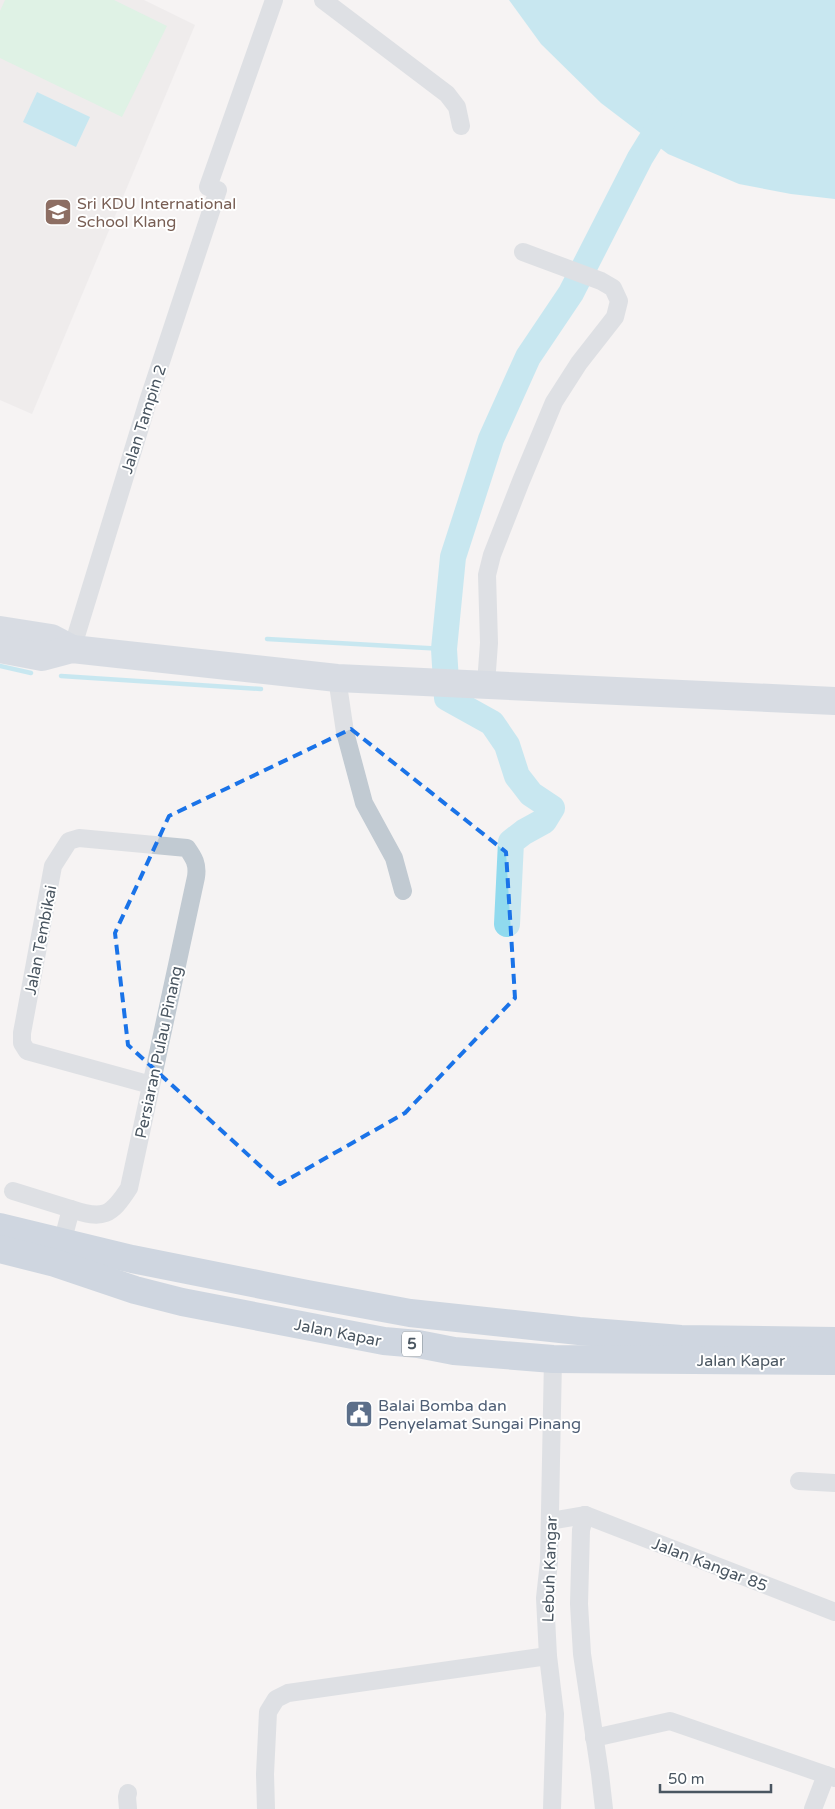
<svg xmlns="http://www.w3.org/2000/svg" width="835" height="1809" font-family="'Varela Round',sans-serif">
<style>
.education{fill:#e6e4e5}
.green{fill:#c3f1d5}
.water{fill:#90daee}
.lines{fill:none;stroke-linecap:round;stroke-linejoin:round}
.stream{stroke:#90daee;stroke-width:4.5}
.river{stroke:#90daee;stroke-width:26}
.minor{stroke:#c1cad2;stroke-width:18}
.primary{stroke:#b3c2d1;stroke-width:28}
.trunk{stroke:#9fb4c9;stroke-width:28}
.marked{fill:none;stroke:#1a73e8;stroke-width:4;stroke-dasharray:10 6;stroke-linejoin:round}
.labels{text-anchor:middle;stroke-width:4;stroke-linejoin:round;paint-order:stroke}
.shield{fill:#fff;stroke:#808990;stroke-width:1}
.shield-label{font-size:15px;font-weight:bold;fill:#4a5661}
.education-label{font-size:16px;fill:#785e54;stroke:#fff;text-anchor:start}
.street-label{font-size:16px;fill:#4a5661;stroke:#fff}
.service-label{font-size:16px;fill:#4e5e75;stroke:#fff;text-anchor:start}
</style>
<rect width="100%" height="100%" fill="#f5f3f3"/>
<polygon class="education" points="0,0 144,0 195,25 32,414 0,400"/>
<polygon class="green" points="5,0 114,0 167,26 122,117 0,58 0,11"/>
<g class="water">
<polygon points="509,0 835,0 835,199 791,194 739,184 668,154 601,103 541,44"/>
<polygon points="37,92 90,117 76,147 23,122"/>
</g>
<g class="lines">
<g class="stream">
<polyline points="267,639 444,649"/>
<polyline points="0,666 31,673"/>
<polyline points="61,676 261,689"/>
</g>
<polyline class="river" points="507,924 511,842 524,832 544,821 552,808 531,794 517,776 507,745 492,723 447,698 444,649 453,557 491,439 528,357 571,293 640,158 669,111"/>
<g class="minor">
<polyline points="323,0 447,94 457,107 461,126"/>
<polyline points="208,187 274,0"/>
<polyline points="72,649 149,398 218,190"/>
<polyline points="337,678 345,732 364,803 394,858 403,891"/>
<polyline points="486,684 489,643 487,575 492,555 521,481 554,402 579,363 615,317 619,301 613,288 601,281 523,252"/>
<polyline points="13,1191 71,1209 62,1243"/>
<path d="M71,1209C103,1220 111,1216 129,1188L196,877C198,864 194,858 187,848L79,838L69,841L53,866L22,1033V1043L27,1051L151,1085"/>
<polyline points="799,1481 835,1483"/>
<polyline points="585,1515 581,1530 579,1604 582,1654 600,1774 604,1809"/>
<polyline points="585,1515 835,1612"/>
<polyline points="550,1521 585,1515"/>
<polyline points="594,1738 670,1721 835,1778"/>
<polyline points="128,1793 127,1797 128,1809"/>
<polyline points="266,1809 265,1774 268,1712 276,1699 288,1693 548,1656"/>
<polyline points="552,1809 555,1714 548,1656 545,1598 549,1562 553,1359"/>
<polyline points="813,1809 826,1775"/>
</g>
<g class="primary">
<polyline points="0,630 51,638 72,649"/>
<polyline points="0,649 42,657 72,649 337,678 835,701"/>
</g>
<g class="trunk">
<polyline points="0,1227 132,1259 307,1294 410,1313 579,1331 681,1339 835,1341"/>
<polyline points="0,1249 55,1263 135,1290 182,1302 384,1341 418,1344 454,1351 553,1359 835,1361"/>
</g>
</g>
<path d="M0 0H835V1809H0ZM351,729L506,852L515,998L405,1113L280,1184L128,1045L115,933L169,816Z" fill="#f5f3f3" fill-opacity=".55" fill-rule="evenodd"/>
<path class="marked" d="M351,729L506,852L515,998L405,1113L280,1184L128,1045L115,933L169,816Z"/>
<defs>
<g id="school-square" transform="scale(1.4375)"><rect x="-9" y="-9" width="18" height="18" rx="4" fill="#8d6e63" stroke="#fff"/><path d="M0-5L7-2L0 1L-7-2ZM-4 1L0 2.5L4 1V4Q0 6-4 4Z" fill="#fff"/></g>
<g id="civic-square" transform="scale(1.4375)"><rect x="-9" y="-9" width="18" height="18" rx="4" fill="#5c6f8a" stroke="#fff"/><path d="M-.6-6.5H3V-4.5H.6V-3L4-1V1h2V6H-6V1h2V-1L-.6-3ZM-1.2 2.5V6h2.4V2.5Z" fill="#fff"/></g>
</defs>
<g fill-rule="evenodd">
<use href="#school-square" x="58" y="212"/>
<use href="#civic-square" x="359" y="1414"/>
</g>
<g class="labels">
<rect class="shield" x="402" y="1331.5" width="20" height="25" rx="4"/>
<g class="shield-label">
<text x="412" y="1349">5</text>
</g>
<g class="education-label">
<text x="77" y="209">Sri KDU International<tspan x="77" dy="18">School Klang</tspan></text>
</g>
<g class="street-label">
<text transform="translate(143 419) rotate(-72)" y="6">Jalan Tampin 2</text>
<text transform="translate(40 940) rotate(-79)" y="6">Jalan Tembikai</text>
<text transform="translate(158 1052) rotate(-78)" y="6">Persiaran Pulau Pinang</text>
<text transform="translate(338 1332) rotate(11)" y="6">Jalan Kapar</text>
<text x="741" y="1366">Jalan Kapar</text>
<text transform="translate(710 1564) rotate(21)" y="6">Jalan Kangar 85</text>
<text transform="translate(549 1569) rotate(-88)" y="6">Lebuh Kangar</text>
</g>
<g class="service-label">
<text x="378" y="1411">Balai Bomba dan<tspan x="378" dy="18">Penyelamat Sungai Pinang</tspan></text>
</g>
</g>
<path d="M660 1784v8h111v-8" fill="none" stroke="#4a5661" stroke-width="2.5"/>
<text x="668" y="1784" font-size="15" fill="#4a5661" stroke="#ffffff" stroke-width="4" paint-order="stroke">50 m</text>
</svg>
